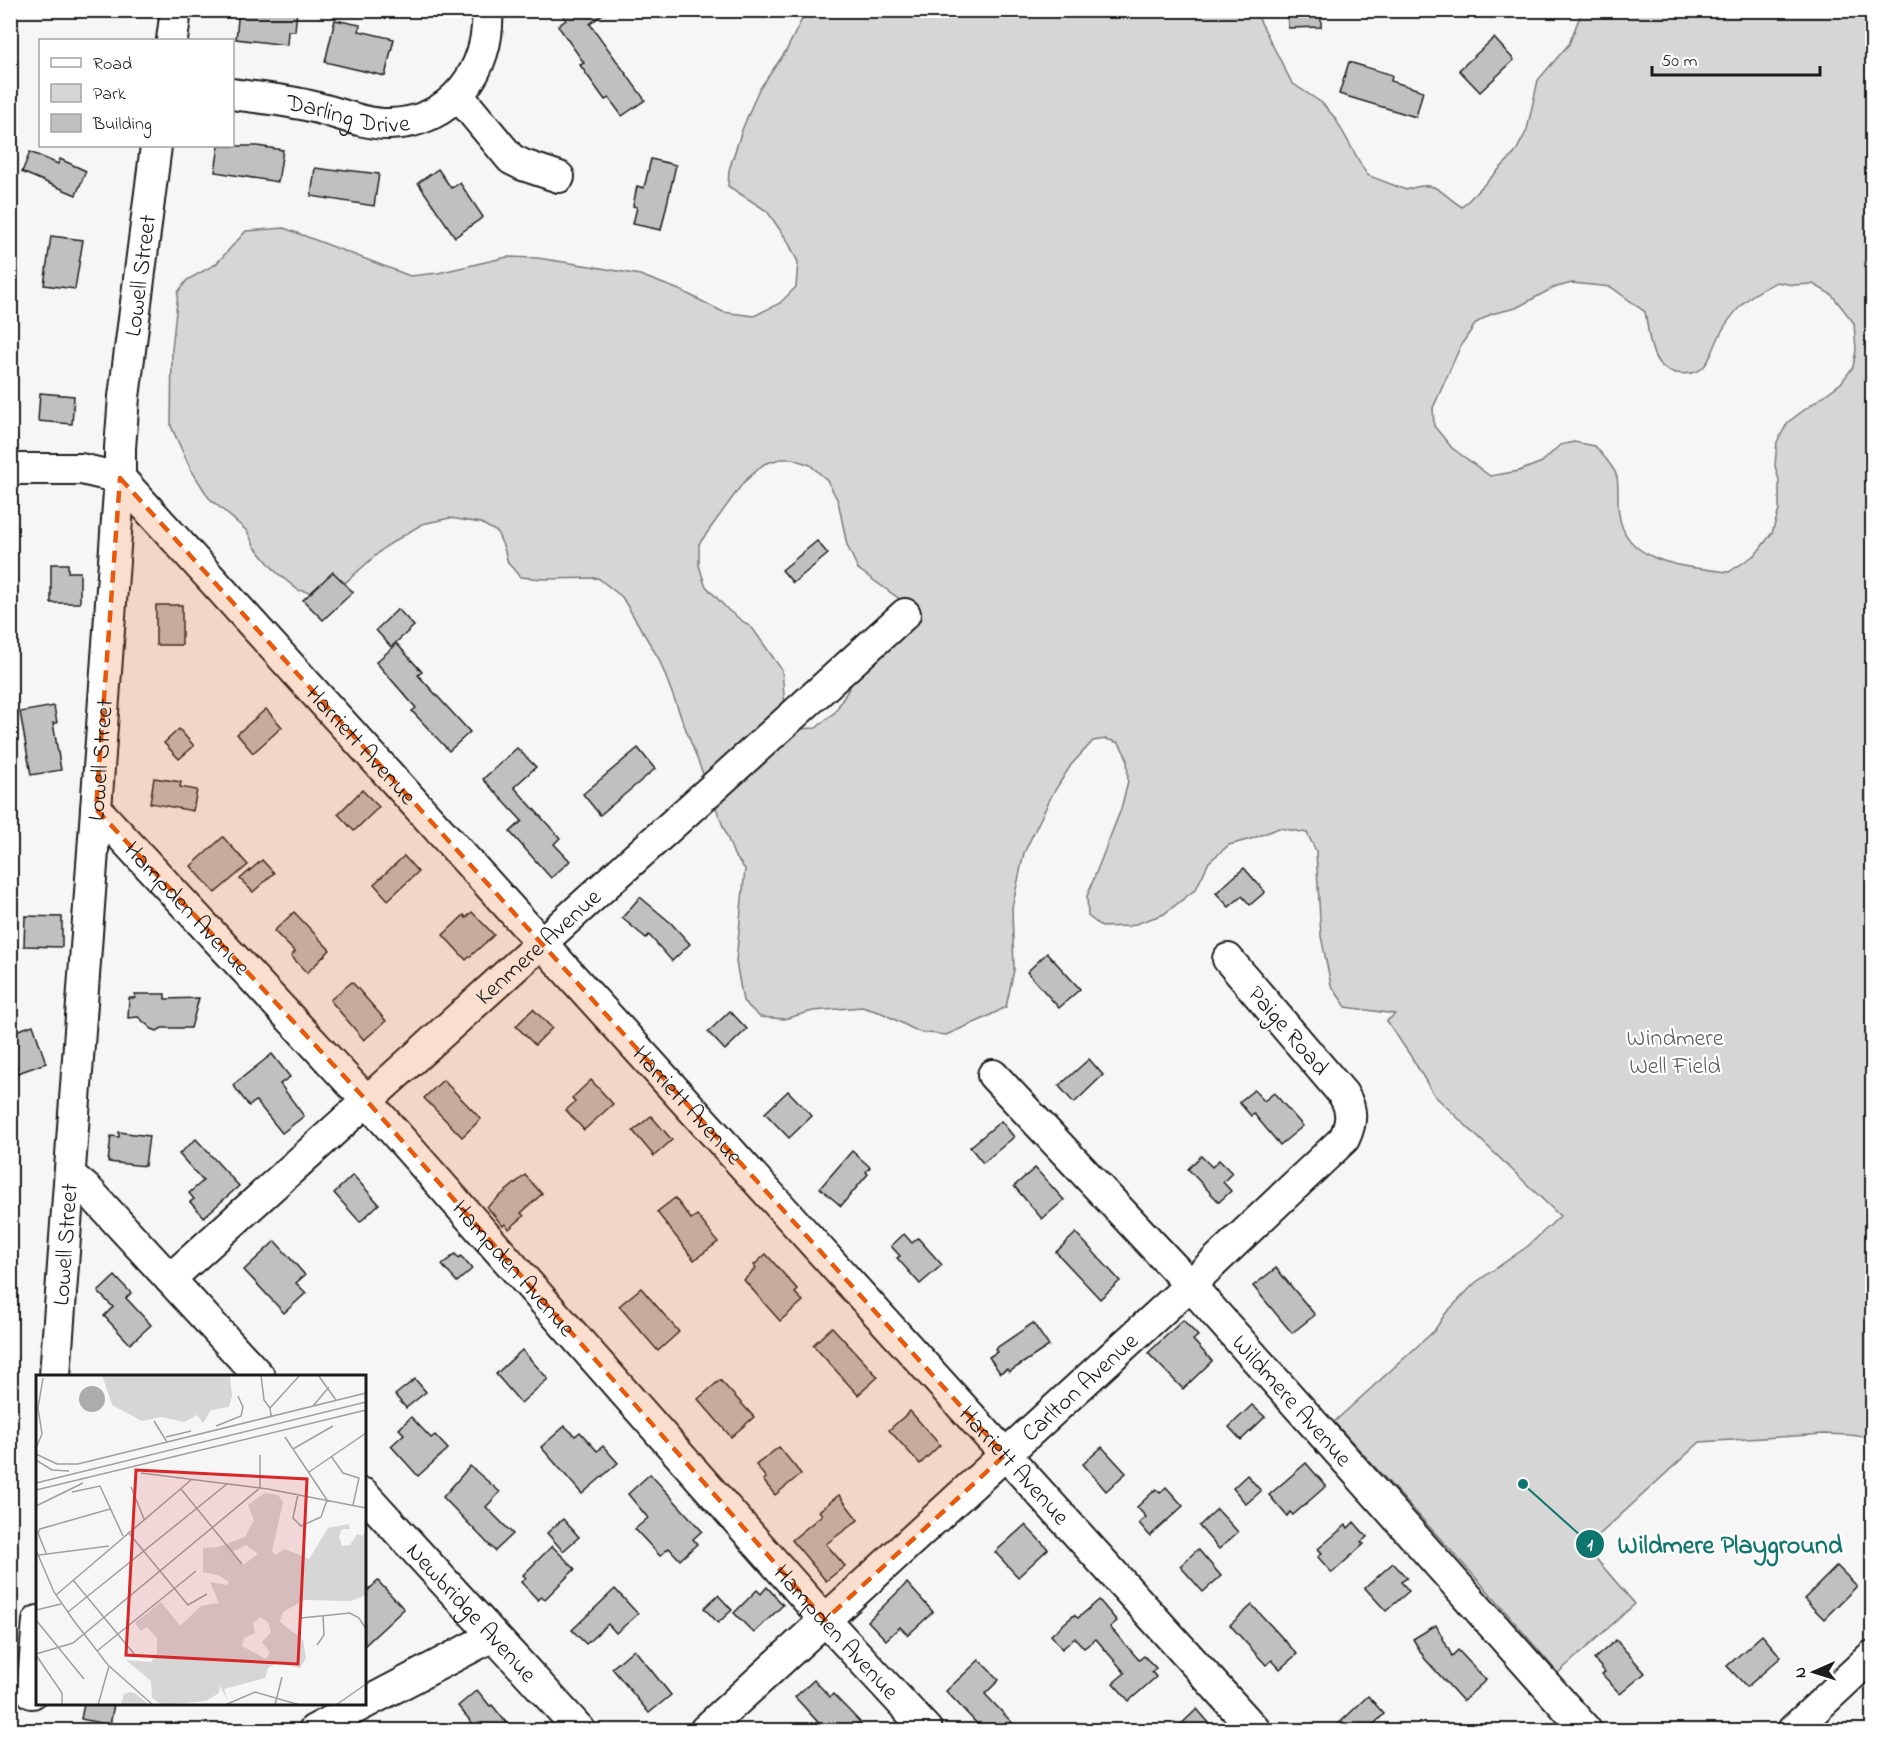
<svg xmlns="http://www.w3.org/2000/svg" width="1883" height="1741" font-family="'Indie Flower',sans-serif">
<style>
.green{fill:#d6d6d6;stroke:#797979;stroke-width:1.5;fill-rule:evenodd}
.building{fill:#c0c0c0;stroke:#1c1c1c;stroke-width:1.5}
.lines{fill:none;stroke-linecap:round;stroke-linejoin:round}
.minor-casing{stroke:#1c1c1c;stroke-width:34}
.minor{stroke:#fff;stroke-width:30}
.marked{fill:#e8590c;fill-opacity:0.2;stroke:#e8590c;stroke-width:4.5;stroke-dasharray:12 8;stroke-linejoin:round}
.labels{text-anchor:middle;stroke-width:4.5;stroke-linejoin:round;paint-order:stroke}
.street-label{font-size:24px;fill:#1c1c1c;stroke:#fff}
.park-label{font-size:24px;fill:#5d5d5d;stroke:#fff}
.inset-road{fill:none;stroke:#9f9f9f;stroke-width:1.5}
.view{fill:#d62828;fill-opacity:0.15;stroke:#d62828;stroke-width:3}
.inset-edge{fill:none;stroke:#1c1c1c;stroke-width:3}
.leader{fill:none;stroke:#0f766e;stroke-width:2}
.callout-dot{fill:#0f766e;stroke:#fff;stroke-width:2}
.mark-label{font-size:18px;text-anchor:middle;font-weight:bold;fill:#fff}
.callout-label{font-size:26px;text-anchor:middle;font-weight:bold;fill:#0f766e;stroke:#fff;stroke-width:4.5;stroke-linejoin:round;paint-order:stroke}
</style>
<rect width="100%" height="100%" fill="#f6f6f6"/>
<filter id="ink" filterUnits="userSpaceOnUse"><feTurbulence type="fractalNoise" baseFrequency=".0167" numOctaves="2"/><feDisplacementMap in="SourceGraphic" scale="12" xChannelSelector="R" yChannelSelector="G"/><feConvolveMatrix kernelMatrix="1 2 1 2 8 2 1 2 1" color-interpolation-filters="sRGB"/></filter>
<g filter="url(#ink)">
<path class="green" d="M806,11H1255L1292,83L1322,103L1335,118L1367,175L1406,190C1438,179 1437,191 1462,207L1515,153L1527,130L1538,80L1569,44L1582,11H1872V1438L1850,1435L1824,1434L1700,1442L1586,1547L1635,1604L1558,1673L1485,1588L1334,1422L1434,1331L1445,1314L1475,1283L1528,1246L1560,1216L1434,1095L1412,1058L1387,1021L1395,1014L1346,1007L1331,985L1321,936L1316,851L1307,833L1279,828L1251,839L1229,845L1209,862L1196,889L1164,914L1130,926L1102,927L1088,916L1087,896L1121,809L1128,781L1127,758L1119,743L1106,739L1093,741L1071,765L1052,795L1024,853L1012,908L1014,970L1006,1007L983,1019L946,1035L919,1032L882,1013L862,1007L813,1011L784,1019L760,1017L743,1001L736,962L745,869L734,855L659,659L622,597L598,578L544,579L520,577L508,563L504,548L497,532L481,523L450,518L422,524L385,547L346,582L318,594L298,590L276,572L255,547L247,531L209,498L190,468L171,426L172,349L178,292L187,280L216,264L246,231L284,228L410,276L438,273L507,257L537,258L590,266L640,275L682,291L723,312L754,316L780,303L796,287L798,262L787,240L767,211L728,186L729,170L742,130L758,91L786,51ZM1776,282L1794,285L1813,284L1832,295L1854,323L1856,350L1853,367L1841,383L1788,422L1777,442L1775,466L1779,480V510L1772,533L1756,554L1729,572C1689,567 1625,565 1619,514C1617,502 1619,489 1617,477C1614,466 1602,455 1595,446L1574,442L1560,445L1542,462L1519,471L1490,476L1452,448L1434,426L1433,408L1461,345L1476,323L1491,314L1516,308L1553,288L1572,283L1611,287L1645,312C1650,334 1648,368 1676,373C1711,378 1709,354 1722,331C1726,323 1741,304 1748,299C1755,292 1767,288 1776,282ZM780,459H793L810,465L827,480L838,501L847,545L858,569L912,608L915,621L898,642L861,668L835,712L816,728L796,729L785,708L782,670L753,629L728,610L705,585L699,565V544L743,483L764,464Z"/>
<g class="building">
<polygon points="239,10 297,10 295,31 288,31 287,45 236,39"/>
<polygon points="559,10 608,10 590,24 645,100 622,116 609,98 605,100 580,65 584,63 558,26 566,20"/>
<polygon points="1287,10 1321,10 1321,27 1288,28"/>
<polygon points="335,20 360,25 359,31 394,39 385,76 325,62"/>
<polygon points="1494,38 1514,60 1480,92 1459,70"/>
<polygon points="1349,62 1392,75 1391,81 1423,91 1416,117 1339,94"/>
<polygon points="219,146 257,146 283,150 278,182 215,172"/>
<polygon points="30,152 58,164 60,159 86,171 76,195 22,172"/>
<polygon points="651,159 676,165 661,230 633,224 637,207 633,206 637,186 644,188"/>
<polygon points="315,168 338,171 338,169 379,174 374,206 311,196"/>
<polygon points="438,169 451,188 460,183 483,217 455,237 418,183"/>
<polygon points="51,236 83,240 75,289 44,285"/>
<polygon points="40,393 74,396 72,424 38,421"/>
<polygon points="817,541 828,554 793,583 782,570"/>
<polygon points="51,564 68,564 68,572 80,572 80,603 51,603"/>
<polygon points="333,572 353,592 323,620 303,600"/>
<rect x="156" y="605" width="26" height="40"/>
<polygon points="398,609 414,626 391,647 376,630"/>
<polygon points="397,644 422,672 418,675 470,732 449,751 412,711 416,708 376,662"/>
<polygon points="54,706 57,723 53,723 61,770 31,775 20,712"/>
<polygon points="266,709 282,727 253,753 237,734"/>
<polygon points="179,729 194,746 179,759 164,743"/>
<polygon points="517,748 536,767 514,787 560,838 554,844 570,861 551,878 510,832 522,821 483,779"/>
<polygon points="638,748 655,769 600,815 583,794"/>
<polygon points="154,778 181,782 180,787 197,790 193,811 150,803"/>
<polygon points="362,790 379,807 354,831 338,814"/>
<polygon points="223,837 248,865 215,893 191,866"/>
<polygon points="404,856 418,872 388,900 374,884"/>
<polygon points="262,860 274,873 253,892 240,879"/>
<polygon points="1244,868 1265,892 1250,905 1242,896 1229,907 1216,893"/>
<polygon points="640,897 671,923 690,944 672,961 649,935 646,938 622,918"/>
<polygon points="294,912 330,950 307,973 291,956 295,952 274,931"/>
<polygon points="472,912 494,935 466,960 443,935 464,915 466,918"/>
<polygon points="25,916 62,917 62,947 24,946"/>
<polygon points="1047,953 1080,989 1059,1008 1027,972"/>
<polygon points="352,982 386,1021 364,1040 330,1000"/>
<polygon points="135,994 165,994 165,999 199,998 191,1028 162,1028 157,1031 152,1029 138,1017 128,1018 129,998 135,998"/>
<polygon points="533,1009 552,1028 535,1045 516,1026"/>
<polygon points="730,1011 747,1029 725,1050 708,1032"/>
<polygon points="33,1025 46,1063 18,1073 10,1050 10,1033"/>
<polygon points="272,1054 290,1077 280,1084 304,1116 282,1133 256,1101 249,1106 233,1085"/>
<polygon points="1089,1059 1103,1075 1074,1103 1059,1086"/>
<polygon points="443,1080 481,1119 462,1137 424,1098"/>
<polygon points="591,1080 613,1104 584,1130 566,1110 575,1102 572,1098"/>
<polygon points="1254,1090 1264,1101 1274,1093 1303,1126 1280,1145 1254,1114 1251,1116 1239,1102"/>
<polygon points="788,1091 812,1116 789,1138 765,1113"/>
<polygon points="651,1116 672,1140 654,1156 633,1131"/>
<polygon points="1001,1121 1014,1137 983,1163 970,1147"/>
<polygon points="119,1132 149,1136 145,1166 108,1162 111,1136 119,1137"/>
<polygon points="196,1139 239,1186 204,1217 190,1202 194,1199 189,1193 203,1181 179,1154"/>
<polygon points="852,1151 870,1167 866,1172 868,1174 841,1206 820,1188"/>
<polygon points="1201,1156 1212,1167 1219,1160 1232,1173 1223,1182 1231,1191 1219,1202 1188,1169"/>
<polygon points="1035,1168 1064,1200 1042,1219 1014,1186"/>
<polygon points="353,1175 379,1204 360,1222 334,1193"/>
<polygon points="525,1175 542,1194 521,1213 524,1216 509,1229 505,1224 503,1226 487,1207"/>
<polygon points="675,1198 691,1219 697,1215 718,1242 694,1260 657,1212"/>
<polygon points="1076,1233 1120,1281 1100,1299 1056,1252"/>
<polygon points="904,1234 912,1243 918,1238 942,1265 920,1284 897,1258 900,1256 891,1246"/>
<polygon points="275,1241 305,1275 296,1283 306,1293 284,1313 244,1270"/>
<polygon points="455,1254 459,1258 461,1256 472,1269 457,1282 442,1265"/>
<polygon points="766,1254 798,1290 795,1293 803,1301 780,1321 744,1280 756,1268 754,1265"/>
<polygon points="1276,1268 1315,1315 1292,1333 1253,1286"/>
<polygon points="115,1276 131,1293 126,1298 151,1325 130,1344 104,1316 113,1307 98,1292"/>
<polygon points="641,1288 679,1332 658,1351 619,1306"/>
<polygon points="1183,1320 1198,1336 1193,1340 1212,1361 1183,1389 1148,1353"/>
<polygon points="1033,1323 1049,1346 1009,1372 1007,1369 1000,1373 989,1357 997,1352 995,1349"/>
<polygon points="832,1327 878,1377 858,1395 813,1345"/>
<polygon points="522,1350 548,1379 521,1403 496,1374"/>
<polygon points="415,1379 426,1392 406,1408 395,1395"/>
<polygon points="720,1380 754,1417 731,1437 698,1399"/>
<polygon points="1252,1405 1265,1417 1241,1440 1229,1427"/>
<polygon points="910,1411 940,1445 920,1464 889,1430"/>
<polygon points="411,1417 431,1438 435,1435 448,1449 418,1476 391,1446 404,1434 399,1429"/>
<polygon points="565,1426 575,1436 580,1432 597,1451 603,1446 618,1463 582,1494 541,1447"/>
<polygon points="779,1447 801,1474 775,1495 763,1480 766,1478 756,1465"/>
<polygon points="1102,1447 1126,1473 1106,1491 1083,1464"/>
<polygon points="1306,1463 1326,1486 1293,1515 1290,1512 1287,1516 1269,1495"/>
<polygon points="470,1466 500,1492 486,1507 513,1534 495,1551 443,1497"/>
<polygon points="650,1474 702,1531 693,1539 697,1544 680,1560 669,1548 660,1556 635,1529 648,1518 628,1494"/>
<polygon points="1247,1475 1261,1491 1246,1504 1233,1488"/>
<polygon points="1166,1487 1183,1506 1150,1536 1139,1523 1146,1517 1137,1507 1156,1489 1160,1493"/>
<polygon points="839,1495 858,1520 826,1544 845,1566 826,1581 792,1540 822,1515 819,1511"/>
<polygon points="1217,1509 1238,1532 1219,1549 1199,1526"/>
<polygon points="563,1519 579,1537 563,1551 547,1533"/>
<polygon points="1354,1522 1367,1537 1361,1542 1364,1544 1332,1573 1318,1557 1322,1553 1318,1549 1346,1525 1348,1528"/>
<polygon points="1025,1525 1048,1549 1018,1577 995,1552"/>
<polygon points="552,1546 575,1569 545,1599 541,1596 538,1600 521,1582 526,1578 523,1575"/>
<polygon points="1198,1549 1221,1576 1203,1592 1180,1566"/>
<polygon points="1393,1563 1407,1578 1401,1582 1409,1591 1386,1611 1365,1588"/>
<polygon points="1837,1566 1857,1586 1824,1619 1804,1599"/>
<polygon points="378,1581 404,1609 364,1646 364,1594"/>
<polygon points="907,1583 933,1612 908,1635 900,1627 886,1640 868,1621"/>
<polygon points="767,1587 783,1605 754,1633 734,1613 757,1590 761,1594"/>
<polygon points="615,1589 638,1614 616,1633 608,1624 586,1644 572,1630"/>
<polygon points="718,1595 732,1610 718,1623 704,1608"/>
<polygon points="1099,1600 1117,1621 1110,1627 1139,1660 1144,1656 1156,1668 1152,1672 1156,1677 1129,1701 1113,1683 1125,1673 1096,1639 1084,1648 1075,1638 1062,1649 1051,1635 1074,1615 1078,1618"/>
<polygon points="1252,1605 1297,1654 1280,1669 1272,1660 1266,1665 1230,1625"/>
<polygon points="1436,1625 1452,1656 1458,1650 1486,1680 1463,1701 1425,1659 1413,1639"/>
<polygon points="1762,1635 1781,1657 1747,1687 1727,1666"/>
<polygon points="1616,1640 1645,1673 1620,1694 1602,1674 1605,1672 1594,1659"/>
<polygon points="634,1649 671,1695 649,1713 612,1668"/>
<polygon points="979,1660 999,1680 985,1694 1020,1731 984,1731 946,1691"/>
<polygon points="814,1680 830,1697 833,1694 860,1722 852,1731 826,1731 795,1697"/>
<polygon points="477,1690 490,1706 492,1705 513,1731 479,1731 458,1706"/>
<polygon points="1368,1696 1384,1714 1367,1731 1331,1731"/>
<polygon points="84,1704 114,1704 110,1725 81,1719"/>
<polygon points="1197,1709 1216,1731 1174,1731"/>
</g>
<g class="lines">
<g class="minor-casing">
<g id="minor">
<polyline points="172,40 176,10"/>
<path id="s1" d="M232,94C259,98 287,100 314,107C339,113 363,124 389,124C451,123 491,70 487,10"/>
<polyline points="458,95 511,159 523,165 559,177"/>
<polyline points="10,469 81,469 120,478"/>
<path id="s2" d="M120,478L1255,1730"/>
<path id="s3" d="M96,809L367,1101L825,1620L927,1730"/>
<path id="s4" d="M993,1075L1190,1285L1586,1730"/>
<polyline points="70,1175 88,1190 259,1376"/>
<path id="s5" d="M170,1279L905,614"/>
<path id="s6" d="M55,1376L120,478V448L124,397L156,146"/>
<path id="s7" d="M364,1494L580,1730"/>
<polyline points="32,1693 38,1621"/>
<polyline points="314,1730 493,1636"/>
<path id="s8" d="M705,1730L1190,1285L1344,1139C1352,1122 1353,1110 1343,1094L1228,959"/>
<polyline points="1793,1730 1872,1656"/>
</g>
</g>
<use href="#minor" class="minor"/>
</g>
</g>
<path class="marked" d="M120,478L1005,1455L825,1620L367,1101L96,809Z"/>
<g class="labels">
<g class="street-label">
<text dy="8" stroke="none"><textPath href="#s1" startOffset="118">Darling Drive</textPath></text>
<text dy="8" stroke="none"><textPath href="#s6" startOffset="1104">Lowell Street</textPath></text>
<text dy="8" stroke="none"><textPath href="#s2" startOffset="360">Harriett Avenue</textPath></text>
<text dy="8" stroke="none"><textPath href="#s6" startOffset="618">Lowell Street</textPath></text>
<text dy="8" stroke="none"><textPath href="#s3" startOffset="135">Hampden Avenue</textPath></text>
<text dy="8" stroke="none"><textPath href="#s5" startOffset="496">Kenmere Avenue</textPath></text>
<text transform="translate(1289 1030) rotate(49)" y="8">Paige Road</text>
<text dy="8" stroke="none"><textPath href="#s2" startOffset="846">Harriett Avenue</textPath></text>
<text dy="8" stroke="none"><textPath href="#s6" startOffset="132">Lowell Street</textPath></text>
<text dy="8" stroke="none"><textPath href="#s3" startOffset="621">Hampden Avenue</textPath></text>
<text dy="8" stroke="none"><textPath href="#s8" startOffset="508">Carlton Avenue</textPath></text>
<text dy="8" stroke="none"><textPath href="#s4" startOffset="442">Wildmere Avenue</textPath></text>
<text dy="8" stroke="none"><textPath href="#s2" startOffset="1332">Harriett Avenue</textPath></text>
<text dy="8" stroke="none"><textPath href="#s7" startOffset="160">Newbridge Avenue</textPath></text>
<text dy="8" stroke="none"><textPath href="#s3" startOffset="1107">Hampden Avenue</textPath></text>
</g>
<g class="park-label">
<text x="1675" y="1045">Windmere<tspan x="1675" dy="28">Well Field</tspan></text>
</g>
</g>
<g transform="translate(36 1375)">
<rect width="330" height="330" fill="#f6f6f6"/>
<path d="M66,0H194L196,21L193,32L175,35L167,48L161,40L148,47L125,42L106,46L76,30ZM229,118L242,120L247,127L236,176L239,180L249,174L273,184L292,153L313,149L314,154H306L303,161L306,171L314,170L321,159L327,161L330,153V220L315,226L268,225L247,237L244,247L267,265L270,283L264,293L241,288L232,293L229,303L188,314L192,326L184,311L183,318L170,326L126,330L116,323L115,306L90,285L115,287L121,278V263L111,252L105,256L99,248L125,227L144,251L165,231L183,228L174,207L191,210L193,207L182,200L167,197V173L182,172L209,162L218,145L212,130ZM210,170L222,179L207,190L196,177ZM224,242L232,247L235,257L226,267L234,277L230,284L206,271L208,263L219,258L217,248ZM94,317L99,318L113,330H85L88,319Z" fill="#d6d6d6" fill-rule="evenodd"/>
<path d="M43 24a13 13 0 1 1 26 0a13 13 0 1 1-26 0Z" fill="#acacac"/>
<path class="inset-road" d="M225,0L228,25L234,33M282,0L300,25M277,31L293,12M235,41L234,33L264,0M118,46L131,67M180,51L205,41L207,32L202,21M130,62L155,56M249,62L291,125M0,73L6,59L2,33L7,3M257,74L297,51M0,79L21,89H42L330,18M295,81L307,98L323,103L317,130M0,85L16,95L33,96M273,97L330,58M105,98L232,114L330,133M0,108L330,27M95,112L108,144M224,113V80M145,114L206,189M0,115L330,35M36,117L64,111L87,161M262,119L257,143L265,151L285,142L291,125M0,131L47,108M92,157L152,230L171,219M0,175L18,217L38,246L72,290L117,330M10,178L2,158L4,154L74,134M3,180L73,171M37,205L99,280M20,220L155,105M0,235L25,229M32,237L191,109M265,243L314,238L323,243L330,254M0,245L48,304M281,270L288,260L287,240M61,276L160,196M0,279L37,268L224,113M0,280L26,318V330M62,330L73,291M189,330L219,317L264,330M239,330L246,302M300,330L330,309"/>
<path class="view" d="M100,95L271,104L262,289L90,280Z"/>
<rect width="330" height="330" class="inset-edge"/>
</g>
<path class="leader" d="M1523 1484L1590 1544"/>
<g class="callout-dot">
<circle cx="1523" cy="1484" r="6"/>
<circle cx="1590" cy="1544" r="15"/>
</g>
<g class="mark-label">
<text x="1590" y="1550">1</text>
</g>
<g class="callout-label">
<text x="1730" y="1553">Wildmere Playground</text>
</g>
<rect width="1883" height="1741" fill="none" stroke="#fff" stroke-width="36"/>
<rect x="18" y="18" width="1847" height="1705" fill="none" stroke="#1c1c1c" stroke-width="2" filter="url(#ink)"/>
<rect x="39" y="39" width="195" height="108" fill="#ffffff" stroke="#a4a4a4" stroke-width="1.5"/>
<rect x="51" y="58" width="30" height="9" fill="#ffffff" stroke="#a4a4a4" stroke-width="1.5"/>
<text x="93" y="69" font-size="18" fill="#1c1c1c">Road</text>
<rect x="51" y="84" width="30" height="18" fill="#d6d6d6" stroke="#a4a4a4" stroke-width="1.5"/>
<text x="93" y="99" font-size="18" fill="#1c1c1c">Park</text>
<rect x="51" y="114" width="30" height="18" fill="#c0c0c0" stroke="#a4a4a4" stroke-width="1.5"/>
<text x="93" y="129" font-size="18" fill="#1c1c1c">Building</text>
<g transform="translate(1814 1672) rotate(267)" stroke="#ffffff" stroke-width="4.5" paint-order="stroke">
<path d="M0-4.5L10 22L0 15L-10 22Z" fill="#1c1c1c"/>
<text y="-9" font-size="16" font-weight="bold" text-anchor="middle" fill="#1c1c1c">N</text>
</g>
<path d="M1652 66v9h168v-9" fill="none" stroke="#1c1c1c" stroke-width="3"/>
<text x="1661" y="66" font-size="18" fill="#1c1c1c" stroke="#ffffff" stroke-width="4.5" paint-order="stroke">50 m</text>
</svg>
